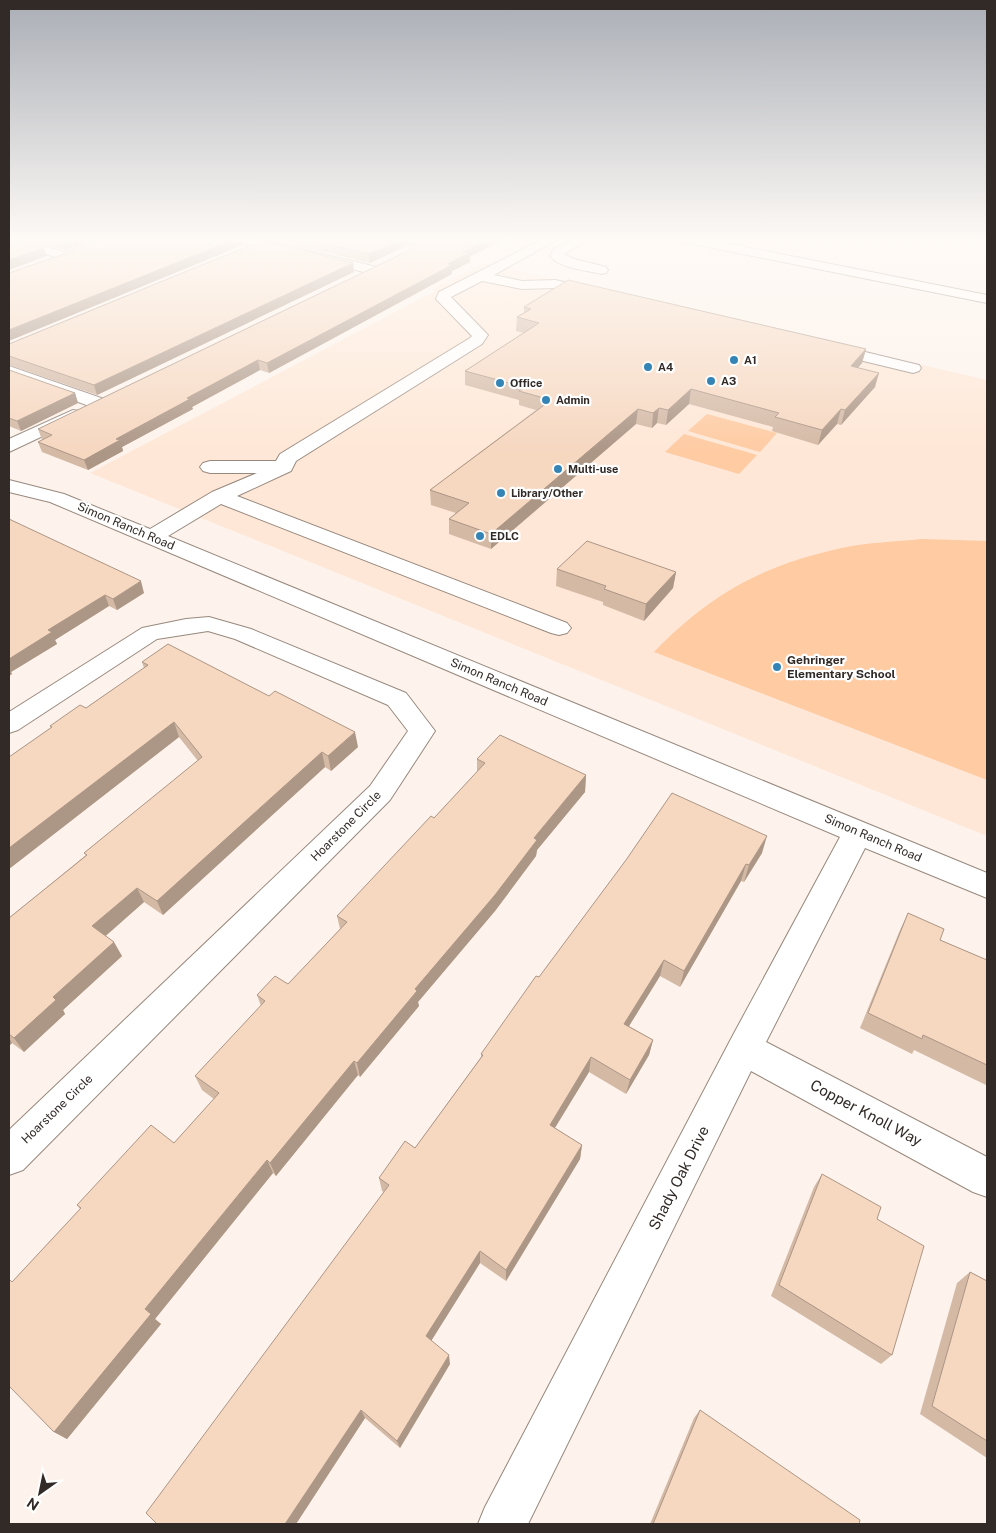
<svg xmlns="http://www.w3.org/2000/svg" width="996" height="1533" font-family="'Public Sans',sans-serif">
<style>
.built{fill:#fee7d6}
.green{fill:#fecba3}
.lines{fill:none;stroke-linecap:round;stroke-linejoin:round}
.minor-casing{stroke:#98897e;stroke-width:2}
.minor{fill:#fff;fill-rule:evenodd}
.wall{fill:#d4b9a5}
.shaded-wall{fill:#ac9686}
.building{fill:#f6d7c0;stroke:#ac9686}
.poi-dot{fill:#3484b5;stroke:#fff;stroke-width:2}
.labels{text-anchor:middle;stroke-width:4.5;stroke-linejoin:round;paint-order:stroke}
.far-poi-label{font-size:11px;font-weight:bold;fill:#312a26;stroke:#fff;text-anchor:start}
.street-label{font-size:12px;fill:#312a26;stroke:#fff}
.poi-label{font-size:12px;font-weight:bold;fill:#312a26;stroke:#fff;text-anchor:start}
.near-street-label{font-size:15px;fill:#312a26;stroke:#fff}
</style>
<rect width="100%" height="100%" fill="#fdf3ec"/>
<polygon class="built" points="483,263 987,380 987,836 90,473 435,291 433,289"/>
<g class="green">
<polygon points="707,414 777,433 760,452 688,431"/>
<polygon points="684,434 757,455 739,474 665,452"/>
<path d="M922,539L987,541V780L654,652C710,594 763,565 842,548C868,542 896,542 922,539Z"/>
</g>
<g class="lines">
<g class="minor-casing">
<g id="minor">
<polygon points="9,238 65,252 105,238 122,238 121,241 66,260 9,244"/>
<polygon points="234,238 254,238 377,267 379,270 372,274 235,241"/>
<polygon points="545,238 560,238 494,275 522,281 555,280 602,290 604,293 602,296 597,297 555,288 522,289 482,281 451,297 488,335 482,344 296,461 291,471 237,496 567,623 571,628 567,633 559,635 551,633 221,504 168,536 987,873 987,898 865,848 766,1042 987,1157 987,1197 973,1192 751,1071 528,1524 478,1524 485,1507 732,1037 840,837 50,502 9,492 9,480 64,494 150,529 212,492 257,473 210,473 203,471 200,467 203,463 210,461 276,461 280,454 470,338 472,336 436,299 439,292"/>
<path d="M577,238H592L564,254L574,259L606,267L608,270L606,273L601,274C586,270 561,269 550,256L554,249Z"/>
<polygon points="677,238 700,238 987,295 987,303 683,242 678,241"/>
<polygon points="828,343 919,365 921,368 919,371 913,373 822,351 820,348 822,345"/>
<polygon points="9,366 104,399 107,403 104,407 98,408 92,407 9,377"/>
<polygon points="73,410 79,411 82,415 79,419 9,452 9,439"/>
<polygon points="209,617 251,629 406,693 435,731 390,800 23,1170 9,1175 9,1130 370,786 408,731 388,705 235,639 208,631 157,639 18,730 9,733 9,712 142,628 186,619"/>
</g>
</g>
<use href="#minor" class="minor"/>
</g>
<g class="wall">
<polygon points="30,238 100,238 65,250 31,242"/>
<polygon points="265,238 508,238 469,257 470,262 452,271 452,274 269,373 260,370 192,407 193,409 122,447 123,451 88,470 42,452 38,442 42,440 38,429 413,249 410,246 404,247 370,263"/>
<polygon points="353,263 354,272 97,395 9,365 9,344"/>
<polygon points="524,307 866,349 862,363 858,368 875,387 841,425 837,424 818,445 772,431 773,427 689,404 666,425 657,423 652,428 636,424 491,549 449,534 449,519 456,513 431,505 430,490 536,410 519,405 519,400 465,385 465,371 524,333 516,331 517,317 524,313"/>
<polygon points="9,370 75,393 78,403 21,431 9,426"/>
<polygon points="9,519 144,593 117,610 109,606 55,640 57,644 11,672 12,674 9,676"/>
<polygon points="557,569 676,572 673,588 644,621 603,605 603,602 556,586"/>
<polygon points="142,662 358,747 331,771 325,767 163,915 144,902 105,936 122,956 63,1010 65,1014 24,1052 12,1043 9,1046 9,918 86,855 84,853 198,761 179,737 9,869 9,757 51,728 50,726 86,708 144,668"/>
<polygon points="477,759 586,775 585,792 537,850 536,856 495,911 418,1002 419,1006 360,1077 358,1075 276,1176 273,1173 155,1319 161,1324 67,1439 54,1432 9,1386 9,1279 12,1282 80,1209 77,1205 174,1143 214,1099 202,1090 195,1076 261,1006 257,995 288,984 340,929 337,916 434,818 477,772"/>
<polygon points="762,853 744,882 741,881 680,987 660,976 629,1026 653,1040 649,1055 626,1094 589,1072 555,1128 582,1145 580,1159 506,1281 480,1263 431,1341 450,1364 400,1448 365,1418 296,1524 157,1524 384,1192 382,1191 379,1178 415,1148 481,1057 481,1054 539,977"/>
<polygon points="908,913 940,940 987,960 987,1084 986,1085 914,1050 912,1054 860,1028 900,930"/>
<polygon points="822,1174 892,1355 881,1364 771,1296 814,1187"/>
<polygon points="970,1272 987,1281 987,1458 920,1414 957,1283"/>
<polygon points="700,1410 859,1524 650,1524 694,1418"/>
</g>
<g class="shaded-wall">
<polygon points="74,238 100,238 65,250 62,242"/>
<polygon points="238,238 242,238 243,245 9,341 9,330"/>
<polygon points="409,238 410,246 404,247 370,263 369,254 403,239"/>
<polygon points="491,238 508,238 469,257 470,262 452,271 452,274 269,373 267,363 448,264 463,252"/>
<polygon points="44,248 47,256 9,270 9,260"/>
<polygon points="353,263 354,272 97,395 94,385"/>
<polygon points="866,349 862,363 847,380 851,366"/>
<polygon points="258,360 260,370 192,407 193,409 122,447 123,451 88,470 84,460 116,439 187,398"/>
<polygon points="879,373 875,387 841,425 845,410"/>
<polygon points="691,389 689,404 666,425 668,410"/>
<polygon points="75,393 78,403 21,431 17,421"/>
<polygon points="659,408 657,423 652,428 653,413"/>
<polygon points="638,409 636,424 491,549 491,534"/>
<polygon points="841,409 837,424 818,445 822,430"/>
<polygon points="676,572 673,588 644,621 646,604"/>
<polygon points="141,581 144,593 117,610 113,599"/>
<polygon points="105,595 109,606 55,640 57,644 11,672 12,674 9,676 9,659 48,630"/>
<polygon points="174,722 179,737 9,869 9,848"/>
<polygon points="355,732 358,747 331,771 328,756"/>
<polygon points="322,752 325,767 163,915 157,901"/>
<polygon points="586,775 585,792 537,850 536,856 495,911 418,1002 419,1006 360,1077 357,1063 534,838"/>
<polygon points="767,836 762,853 744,882 749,865"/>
<polygon points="746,864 741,881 680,987 684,971"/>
<polygon points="137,888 144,902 100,941 92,926"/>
<polygon points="114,942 122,956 63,1010 65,1014 24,1052 14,1038 53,997"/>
<polygon points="664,960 660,976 621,1039 624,1024"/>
<polygon points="9,1038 12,1043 9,1046"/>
<polygon points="653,1040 649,1055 626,1094 630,1080"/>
<polygon points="591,1057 589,1072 548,1139 550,1125"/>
<polygon points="354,1061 358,1075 276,1176 270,1163"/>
<polygon points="582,1145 580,1159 506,1281 506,1270"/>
<polygon points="267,1160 273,1173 155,1319 161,1324 67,1439 54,1432 145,1309"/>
<polygon points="480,1251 480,1263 428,1346 426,1336"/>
<polygon points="449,1355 450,1364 400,1448 397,1441"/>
<polygon points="361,1410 365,1418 296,1524 285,1524"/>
</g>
<g class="building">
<polygon points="46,238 74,238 62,242"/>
<polygon points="110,238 238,238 9,330 9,273"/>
<polygon points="299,238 491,238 463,252 469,253 448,264 452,265 267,363 258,360 187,398 190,399 116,439 120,440 84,460 38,442 52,435 38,429 414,248 417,243 409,238 403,239 369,254"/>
<polygon points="11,239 44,248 9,260 9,240"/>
<polygon points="263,240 353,263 94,385 9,356 9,344"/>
<polygon points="568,280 866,349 851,366 879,373 845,410 841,409 822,430 775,417 779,413 691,389 668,410 659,408 653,413 638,409 491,534 449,519 469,503 430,490 551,400 519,391 524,387 465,371 539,323 517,317 531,309 524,307"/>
<polygon points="9,370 75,393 17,421 9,418"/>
<polygon points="9,519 141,581 113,599 105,595 48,630 52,632 9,659"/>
<polygon points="587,541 676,572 646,604 604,589 606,586 557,569"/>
<polygon points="168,644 269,696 275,691 355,732 328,756 322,752 157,901 137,888 92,926 114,942 53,997 56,1000 14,1038 9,1034 9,918 87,855 84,853 202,757 174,722 9,848 9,757 52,727 50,726 80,705 86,708 148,665 142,662"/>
<polygon points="500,735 586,775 534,838 537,840 495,895 415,989 417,991 357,1063 354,1061 270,1163 267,1160 145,1309 151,1314 54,1432 9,1386 9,1279 12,1282 81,1208 77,1205 151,1125 174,1143 219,1093 195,1076 265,1001 257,995 275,976 288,984 347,922 337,916 431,816 434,818 485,763 477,759"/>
<polygon points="672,793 767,836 749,865 746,864 684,971 664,960 624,1024 653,1040 630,1080 591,1057 550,1125 582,1145 506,1270 480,1251 426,1336 449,1355 397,1441 361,1410 285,1524 157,1524 146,1513 389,1185 379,1178 405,1141 415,1148 483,1055 481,1054 536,976 539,977 626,860"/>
<polygon points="908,913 944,929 940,940 987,960 987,1065 923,1035 922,1039 868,1013"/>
<polygon points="822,1174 881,1207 877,1219 924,1246 892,1355 779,1285"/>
<polygon points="970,1272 987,1281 987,1441 932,1406"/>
<polygon points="700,1410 860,1520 859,1524 653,1524"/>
</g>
<linearGradient id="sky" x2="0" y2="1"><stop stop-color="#aaaeb6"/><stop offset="0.53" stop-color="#fefaf6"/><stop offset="1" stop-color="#fefaf6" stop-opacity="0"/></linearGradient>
<rect width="996" height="452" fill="url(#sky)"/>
<g class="poi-dot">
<circle cx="734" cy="360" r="5"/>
<circle cx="648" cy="367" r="5"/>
<circle cx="711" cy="381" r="5"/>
<circle cx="500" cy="383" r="5"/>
<circle cx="546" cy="400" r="5"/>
<circle cx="558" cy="469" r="5"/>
<circle cx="501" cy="493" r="5"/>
<circle cx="480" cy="536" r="5"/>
<circle cx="777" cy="667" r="5"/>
</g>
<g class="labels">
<g class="far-poi-label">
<text x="744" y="364">A1</text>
<text x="658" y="371">A4</text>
<text x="721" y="385">A3</text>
<text x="510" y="387">Office</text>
<text x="556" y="404">Admin</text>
<text x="568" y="473">Multi-use</text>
<text x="511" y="497">Library/Other</text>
<text x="490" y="540">EDLC</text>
</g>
<g class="street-label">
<text transform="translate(126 526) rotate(23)" y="4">Simon Ranch Road</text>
<text transform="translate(499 682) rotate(23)" y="4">Simon Ranch Road</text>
<text transform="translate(346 826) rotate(-45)" y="4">Hoarstone Circle</text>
<text transform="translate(873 838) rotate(23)" y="4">Simon Ranch Road</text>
<text transform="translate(57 1109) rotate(-44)" y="4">Hoarstone Circle</text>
</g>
<g class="poi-label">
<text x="787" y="664">Gehringer<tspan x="787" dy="14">Elementary School</tspan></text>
</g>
<g class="near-street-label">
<text transform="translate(866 1113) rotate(28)" y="5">Copper Knoll Way</text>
<text transform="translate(679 1178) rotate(-63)" y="5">Shady Oak Drive</text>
</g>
</g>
<rect width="996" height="1533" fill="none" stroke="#312a26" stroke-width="20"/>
<g transform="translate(40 1493) rotate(213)" stroke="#ffffff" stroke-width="4" paint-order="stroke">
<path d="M0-4L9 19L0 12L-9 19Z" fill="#312a26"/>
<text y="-8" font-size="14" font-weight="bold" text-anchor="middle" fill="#312a26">N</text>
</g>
</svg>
